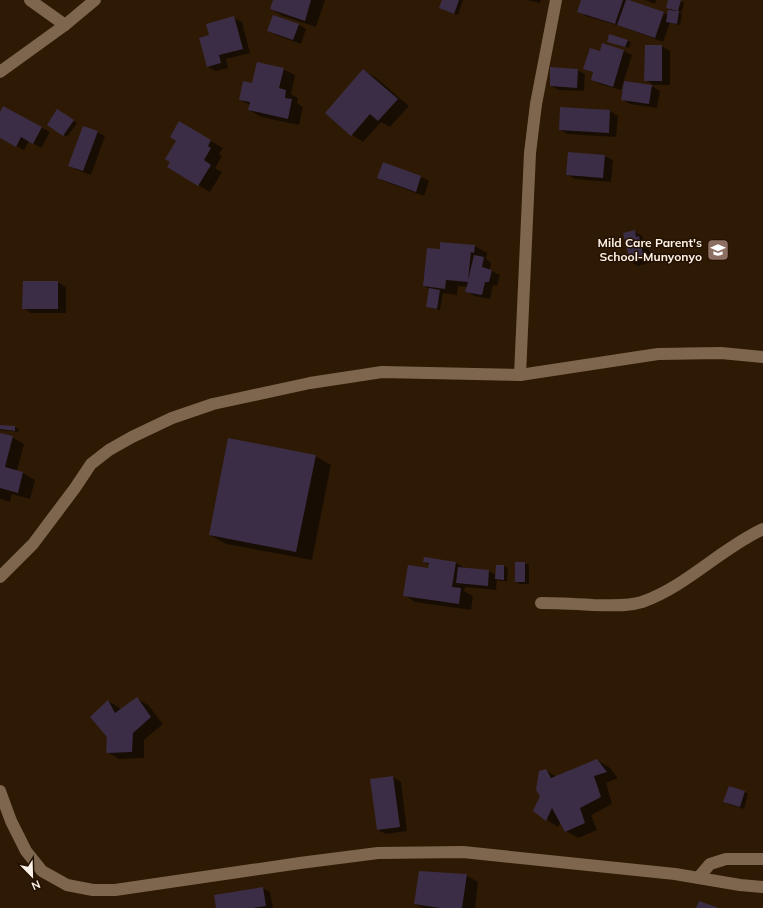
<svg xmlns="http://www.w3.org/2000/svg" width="763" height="908" font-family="Mulish,sans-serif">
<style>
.shadow{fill:#0007}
.building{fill:#3b2d46}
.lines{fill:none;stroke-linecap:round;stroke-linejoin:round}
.minor{stroke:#7e664e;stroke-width:12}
.labels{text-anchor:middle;stroke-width:3;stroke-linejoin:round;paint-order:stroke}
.poi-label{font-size:12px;font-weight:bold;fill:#fdf2e7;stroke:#241100;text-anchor:end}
</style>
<rect width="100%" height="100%" fill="#2e1a04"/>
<g class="shadow">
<polygon points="271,0 325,0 316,27 283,16 271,9 274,1"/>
<polygon points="443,0 463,0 458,15 444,10"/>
<polygon points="527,0 541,0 540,3"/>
<polygon points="582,0 626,0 664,13 668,15 674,12 667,7 669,0 678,0 684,3 682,12 677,11 682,14 680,25 670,23 663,42 623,27 586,16 578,11"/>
<polygon points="645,0 656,0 655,4"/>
<polygon points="234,18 242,22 250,53 226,59 228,68 216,71 208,67 210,36"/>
<polygon points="298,24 306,29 301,44 276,35 269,31"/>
<polygon points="627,40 631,42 629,48 612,43"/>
<polygon points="603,44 624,51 632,55 621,90 600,84 592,80 594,73 584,68 601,52"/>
<polygon points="646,46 662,46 670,51 670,85 653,85 645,80"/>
<polygon points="283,69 295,75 291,94 298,98 297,103 303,107 299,125 261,117 249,110 250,105 240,100"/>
<polygon points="363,70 375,77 409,106 390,127 381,122 363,142 352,135"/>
<polygon points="577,70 585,74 584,91 559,90 551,86"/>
<polygon points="625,83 652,86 660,91 657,108 630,104 623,100"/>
<polygon points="4,107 50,132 41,148 29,141 24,150 0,138 0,114"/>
<polygon points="561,108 610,111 618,116 616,137 567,134 560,129"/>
<polygon points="58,111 77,123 67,137 64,135"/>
<polygon points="180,123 223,148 219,154 222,156 215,168 222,172 210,192 168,167 172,162 177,141"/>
<polygon points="97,132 105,136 91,175 77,170 69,165"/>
<polygon points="605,156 613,160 611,182 575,179 567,174"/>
<polygon points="383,163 421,177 429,181 424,196 386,182 378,178"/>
<polygon points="635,232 642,236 643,240 647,242 652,262 638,266 630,261"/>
<polygon points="475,246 487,253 486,259 491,263 490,270 500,275 497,286 493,285 490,299 474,296 467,291 468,287 458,286 457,295 443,293 440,310 430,308 427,306 430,289 424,286 440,250"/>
<polygon points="58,282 66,287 66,313 31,313 23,308"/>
<polygon points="0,426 15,427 19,429 18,432 0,430"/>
<polygon points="0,434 12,437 24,444 17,471 23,473 35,480 30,499 12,494 10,502 0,499"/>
<polygon points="315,456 331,465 312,560 226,544 210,535"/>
<polygon points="424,562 456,563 465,568 489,571 496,575 504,566 508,568 507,581 500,581 497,579 496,590 465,587 464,591 473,596 471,610 415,602 404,595 429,569 430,565"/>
<polygon points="516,563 525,563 529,565 529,584 520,584 516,582"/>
<polygon points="137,699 148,705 163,724 144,740 144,758 119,759 107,752 108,701 120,708 121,710"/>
<polygon points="597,760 609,767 618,778 606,783 612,804 591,815 597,830 578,838 566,831 561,822 558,827 547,820 534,810 541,796 545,770 557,777"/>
<polygon points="393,777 401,782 407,831 386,834 378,830"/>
<polygon points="729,787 745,792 748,794 744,809 728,804 725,802"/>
<polygon points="466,875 478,882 475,908 423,908 415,904"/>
<polygon points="263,888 270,892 273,908 217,908"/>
</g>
<g class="building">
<polygon points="273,0 311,0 305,21 270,9"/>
<polygon points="442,0 459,0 454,14 439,8"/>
<polygon points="581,0 623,0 615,24 577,12"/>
<polygon points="626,0 629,0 664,12 655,38 617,25"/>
<polygon points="668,0 681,0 678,11 666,8"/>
<polygon points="668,10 679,11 677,24 666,22"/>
<polygon points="273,15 299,24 293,40 267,31"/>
<polygon points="234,16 243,49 219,55 221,63 207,67 199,38 209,35 206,24"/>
<polygon points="609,34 628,40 625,47 607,42"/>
<polygon points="602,43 624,50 613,87 591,80 593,72 583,69 590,48 600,51"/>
<polygon points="645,45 662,45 662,81 644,81"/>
<polygon points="257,62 284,68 279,88 286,90 285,98 292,99 288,119 248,110 250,102 239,100 243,81 252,83"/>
<polygon points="550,67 578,69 577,88 550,86"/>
<polygon points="363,69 398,99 378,121 370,114 351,136 325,113"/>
<polygon points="624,81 652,85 649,104 621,100"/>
<polygon points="3,106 42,127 33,144 21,137 16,147 0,138 0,112"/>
<polygon points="560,107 610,110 609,133 559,130"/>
<polygon points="57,109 74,120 63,136 47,125"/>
<polygon points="179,121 211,140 208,146 211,148 204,160 211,165 198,186 167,167 170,162 165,159 176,141 170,137"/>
<polygon points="83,126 98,131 83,171 68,166"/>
<polygon points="568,152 605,155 603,178 566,175"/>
<polygon points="383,162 421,176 416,192 377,178"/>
<polygon points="635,230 636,237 639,236 644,258 630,262 623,233"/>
<polygon points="440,242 475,245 474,253 471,252 468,280 474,255 484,257 482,267 492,270 489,282 485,282 482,295 465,292 468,282 446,280 445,289 423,286 427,248 440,249"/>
<polygon points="23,281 58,281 58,309 22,309"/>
<polygon points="429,288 440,290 437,309 426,307"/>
<polygon points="0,425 15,426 15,431 0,429"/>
<polygon points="0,433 13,436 5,467 23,472 18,493 0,488"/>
<polygon points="228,438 316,455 296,552 209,535"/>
<polygon points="424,557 456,562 452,587 461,588 459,604 403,596 408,565 428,568 429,563 423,562"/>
<rect x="515" y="562" width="10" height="20"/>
<polygon points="496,565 504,565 504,580 495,579"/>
<polygon points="458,567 489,570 488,586 456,583"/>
<polygon points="137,697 151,717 133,733 132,752 106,753 107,737 90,717 108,700 115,713"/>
<polygon points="597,759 607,772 594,776 601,797 580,808 585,823 565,832 552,808 546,821 533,811 540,796 536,790 539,771 546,769 551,778"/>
<polygon points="393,776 400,827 377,830 370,779"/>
<polygon points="729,786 745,791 740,807 723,802"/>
<polygon points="419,871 467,874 462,908 440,908 414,904"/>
<polygon points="263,887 266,906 253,908 216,908 214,895"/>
<polygon points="699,901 719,908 696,908"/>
</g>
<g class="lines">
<g class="minor">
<polyline points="30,0 65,25"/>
<polyline points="0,72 65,25 95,0"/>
<polyline points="520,375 530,153 536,104 556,0"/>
<polyline points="0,577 33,544 75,488 91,464 109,450 132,437 172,418 213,404 310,383 382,372 520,375 658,354 721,353 763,357"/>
<path d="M541,603C558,603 576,604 593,605C609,605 626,607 642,602C687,586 720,549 763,529"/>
<polyline points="0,791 11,821 26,851 42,871 67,885 93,890 115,890 300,863 378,853 463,852 675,874 740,885 763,887"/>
<polyline points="698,878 710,864 726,859 763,859"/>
</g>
</g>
<defs>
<g id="school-square" transform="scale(1.15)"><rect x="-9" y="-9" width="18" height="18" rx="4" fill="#8d6e63" stroke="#241100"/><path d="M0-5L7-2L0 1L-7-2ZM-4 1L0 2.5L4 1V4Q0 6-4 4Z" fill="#fff"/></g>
</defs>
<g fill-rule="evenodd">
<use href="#school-square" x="718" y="250"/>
</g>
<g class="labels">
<g class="poi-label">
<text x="702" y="247">Mild Care Parent's<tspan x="702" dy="14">School-Munyonyo</tspan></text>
</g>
</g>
<g transform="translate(32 876) rotate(157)" stroke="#241100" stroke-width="3" paint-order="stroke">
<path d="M0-3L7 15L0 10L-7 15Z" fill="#fdf2e7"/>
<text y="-6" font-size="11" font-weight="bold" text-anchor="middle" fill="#fdf2e7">N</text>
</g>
</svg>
